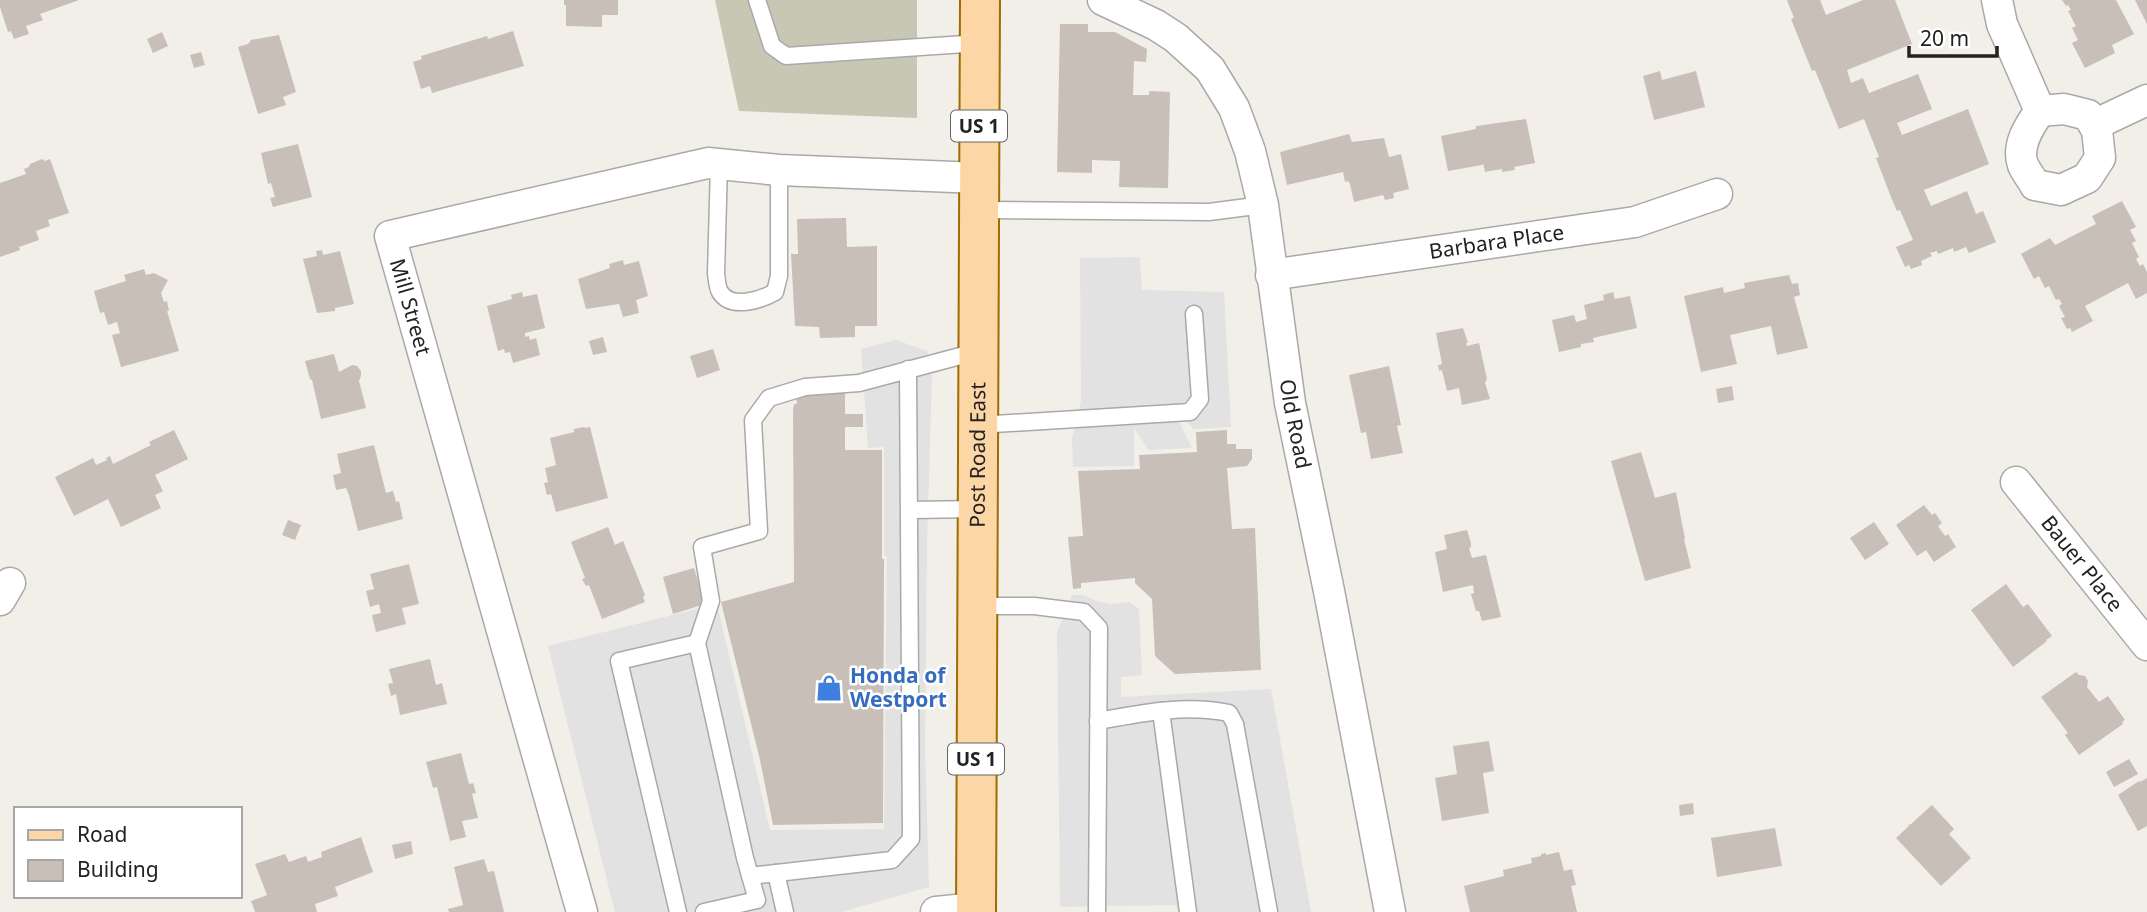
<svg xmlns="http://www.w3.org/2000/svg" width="2147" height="912" font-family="'Noto Sans',sans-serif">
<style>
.construction{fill:#c7c7b4}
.parking{fill:#e2e2e2}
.building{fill:#c7bfb8}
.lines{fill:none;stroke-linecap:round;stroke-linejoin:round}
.lane-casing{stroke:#a9a9a9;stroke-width:19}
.street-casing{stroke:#a9a9a9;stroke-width:33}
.primary-casing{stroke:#a06b00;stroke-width:42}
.lane{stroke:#fff;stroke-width:16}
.street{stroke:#fff;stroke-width:30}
.primary{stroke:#fcd6a4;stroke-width:38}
.labels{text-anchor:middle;stroke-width:5;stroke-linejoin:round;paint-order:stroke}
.shield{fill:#fff;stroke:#646464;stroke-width:2}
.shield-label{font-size:19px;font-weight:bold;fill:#222}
.street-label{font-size:21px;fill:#222;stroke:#fff}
.shop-label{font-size:21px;font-weight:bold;fill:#366cbe;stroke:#fff;text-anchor:start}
</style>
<rect width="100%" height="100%" fill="#f2efe9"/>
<polygon class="construction" points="715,0 917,0 917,118 739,111"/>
<g class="parking">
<polygon points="1140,257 1142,290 1224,292 1231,427 1193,429 1186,420 1179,422 1192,448 1149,450 1134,428 1134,466 1073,467 1072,439 1081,401 1080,258"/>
<polygon points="896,340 927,351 932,377 927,546 925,748 929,887 841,912 615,912 548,646 717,604 770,830 884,829 887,556 884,555 884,447 868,448 861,349"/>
<polygon points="1072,595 1084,595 1096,601 1111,604 1129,602 1139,609 1142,675 1121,677 1121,697 1271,689 1311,912 1178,912 1176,905 1060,907 1057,632"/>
</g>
<g class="building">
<polygon points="0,0 79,0 40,14 43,20 26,26 29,34 14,39 11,31 8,32 0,7"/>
<polygon points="564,0 618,0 618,15 602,15 602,27 566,26 566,5 564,5"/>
<polygon points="1787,0 1820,0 1826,15 1863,0 1895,0 1912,44 1847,70 1851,83 1863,78 1869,93 1918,74 1932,109 1897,123 1902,135 1968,109 1989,164 1924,190 1931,206 1967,191 1976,214 1983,211 1996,242 1969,253 1966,247 1954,252 1953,248 1938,254 1937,251 1930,253 1932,256 1921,261 1922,265 1911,269 1909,265 1905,267 1896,247 1913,240 1900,210 1897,211 1891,197 1876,158 1879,157 1864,119 1839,129 1815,70 1812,71 1791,19 1794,18"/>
<polygon points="2062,0 2116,0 2134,34 2112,45 2115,53 2085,68 2072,43 2078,40 2072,28 2076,26 2068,11 2071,10 2068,5 2066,6"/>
<polygon points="2135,0 2147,0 2147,24"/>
<polygon points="1060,24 1088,24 1088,32 1115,32 1147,49 1146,62 1134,61 1133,95 1149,95 1149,91 1170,92 1168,188 1119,187 1120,161 1092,160 1092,173 1057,172"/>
<polygon points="513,31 524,66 432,93 430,86 421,89 413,62 422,59 421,56 487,36 488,39"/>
<polygon points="162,32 168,46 153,53 147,39"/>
<polygon points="279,35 296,92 283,97 286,105 258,114 238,47 248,44 251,40"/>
<polygon points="201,52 205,65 194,68 190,55"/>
<polygon points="1660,71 1662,80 1696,71 1705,107 1654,120 1643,76"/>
<polygon points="1526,119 1535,163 1514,167 1515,170 1502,172 1502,169 1485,172 1483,163 1482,165 1448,171 1441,136 1476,129 1476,126"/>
<polygon points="1349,134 1352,142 1384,138 1389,157 1401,154 1409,189 1393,193 1394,198 1385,200 1383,195 1354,202 1350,184 1348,181 1345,182 1343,172 1287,185 1280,152"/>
<polygon points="298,144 312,197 273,207 270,198 275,197 271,183 268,184 261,153"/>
<polygon points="42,159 45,161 50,159 69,213 48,220 50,226 36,231 39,240 19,247 20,250 0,257 0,183 26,174 24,169 29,167 30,164"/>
<polygon points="2122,201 2136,227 2130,230 2136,241 2132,243 2139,257 2136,259 2140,266 2143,264 2147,272 2147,293 2136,299 2128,283 2085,306 2093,321 2072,332 2070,328 2067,329 2061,318 2065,317 2059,306 2062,304 2059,299 2056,300 2049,286 2045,288 2039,276 2034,279 2021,254 2050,238 2055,245 2096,224 2092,216"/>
<polygon points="846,218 847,247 877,246 877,326 855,326 855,337 820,338 819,327 795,326 791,254 798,254 797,219"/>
<polygon points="322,250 323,255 340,251 354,304 335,308 335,311 317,313 303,259 317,256 316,251"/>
<polygon points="623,260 624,265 639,261 648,296 636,300 639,313 623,317 619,304 586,309 578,279 610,268 609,264"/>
<polygon points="144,269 146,275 154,273 168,280 161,293 164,302 167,301 169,311 167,311 179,351 121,367 112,335 120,333 117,322 108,325 104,312 100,313 94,291 126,281 124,275"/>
<polygon points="1789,275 1792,284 1798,283 1800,295 1794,297 1808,348 1777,355 1771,326 1730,335 1737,364 1701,372 1684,296 1723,287 1724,293 1745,288 1744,283"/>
<polygon points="522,292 523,297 537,294 545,328 525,333 525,337 529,336 530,340 536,338 540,355 513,363 510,352 505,353 504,349 498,351 487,306 512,299 511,295"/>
<polygon points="1613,292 1615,299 1630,296 1637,328 1593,338 1594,342 1581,344 1581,347 1559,352 1552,320 1574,315 1576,322 1587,319 1584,305 1604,300 1603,295"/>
<polygon points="1463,328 1468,343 1466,343 1467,346 1479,343 1487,379 1485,383 1490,399 1462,405 1459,388 1447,391 1442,370 1439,371 1438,365 1442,364 1436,333"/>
<polygon points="603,337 607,352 593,355 589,341"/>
<polygon points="713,349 720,370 697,378 690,356"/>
<polygon points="334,354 339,372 352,365 357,366 361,371 361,376 359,381 366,408 321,419 312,380 310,379 305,361"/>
<polygon points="1389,366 1401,425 1397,426 1403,453 1371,459 1366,432 1361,433 1349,375"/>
<polygon points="1732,386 1734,400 1718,403 1716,389"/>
<polygon points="796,393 845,393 845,414 863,414 863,427 845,427 845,450 882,450 882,559 884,559 883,823 773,825 760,760 721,602 794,582 793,411 794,404 797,404"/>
<polygon points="584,427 585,428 590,427 608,498 556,512 551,494 547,495 544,483 548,482 545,468 556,465 550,438 574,432 574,429"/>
<polygon points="174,430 188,459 155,475 163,491 155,495 161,508 121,527 108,499 74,516 55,477 93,458 96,465 107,460 106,458 110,456 113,464 151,445 149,442"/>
<polygon points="1227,430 1227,444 1236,444 1236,449 1252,449 1252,459 1247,466 1227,468 1232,529 1255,528 1261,670 1175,674 1155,656 1152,599 1135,583 1135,578 1081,583 1081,588 1073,589 1068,537 1083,536 1078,471 1140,469 1139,455 1197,452 1196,432"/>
<polygon points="374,445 386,493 393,491 396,502 399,501 403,519 358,531 349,495 346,488 336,490 333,475 341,473 337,454"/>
<polygon points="1641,452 1655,498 1676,492 1685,539 1684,539 1691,568 1645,581 1611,461"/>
<polygon points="1924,505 1932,515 1935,513 1942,523 1938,526 1945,536 1948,534 1956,547 1934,562 1926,550 1917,556 1896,525"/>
<polygon points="288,520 301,525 295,540 282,535"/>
<polygon points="1874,522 1889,544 1865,560 1850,538"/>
<polygon points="608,527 615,545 623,541 645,595 643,597 645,602 602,619 589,585 586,586 582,579 585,578 571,542"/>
<polygon points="1467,530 1471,543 1471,547 1469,548 1472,558 1486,555 1501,617 1482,621 1479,611 1476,611 1471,594 1474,593 1473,585 1443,592 1435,552 1447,549 1444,535"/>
<polygon points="409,564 419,604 402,608 406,624 376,632 372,615 381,613 379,604 370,607 366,591 374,589 370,574"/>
<polygon points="694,568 705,604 673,614 663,577"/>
<polygon points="2006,584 2023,607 2028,604 2052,636 2046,640 2047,641 2013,667 1971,610"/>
<polygon points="430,659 436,685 442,683 447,704 400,715 396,694 391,696 388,684 393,683 389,669"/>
<polygon points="2076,672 2079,675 2085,676 2088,681 2087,687 2099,702 2108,696 2125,720 2122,722 2123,724 2079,755 2065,735 2068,733 2041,697"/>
<polygon points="1489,741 1494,771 1483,773 1489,813 1442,821 1435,778 1457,774 1453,746"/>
<polygon points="461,753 469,784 473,783 476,793 472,794 478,818 462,821 466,837 450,841 437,787 433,788 426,762"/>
<polygon points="2129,759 2138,774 2114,787 2106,772"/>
<polygon points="2147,778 2147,826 2138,831 2118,795 2139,781 2140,782"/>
<polygon points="1693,803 1694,814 1680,816 1679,805"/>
<polygon points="1932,805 1954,829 1949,834 1971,858 1941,886 1896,838 1909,826 1908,825 1911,824"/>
<polygon points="1775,828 1782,866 1717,877 1711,838"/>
<polygon points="361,837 373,872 335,887 338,896 315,904 317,912 255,912 251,901 267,895 255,864 285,854 289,862 306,856 308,862 322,857 321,852"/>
<polygon points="411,841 413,854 395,859 392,845"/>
<polygon points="1559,852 1564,871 1572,869 1576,885 1571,886 1577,912 1470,912 1464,886 1504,876 1503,870 1532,863 1531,858 1541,856 1541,854 1546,853 1546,855"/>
<polygon points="484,859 488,872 494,871 504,912 449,912 448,909 463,905 454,867"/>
</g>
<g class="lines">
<g class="lane-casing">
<g id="lane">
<polyline points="757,0 772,46 786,56 980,43"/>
<path d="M719,164L716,274C717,279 717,287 720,292C731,310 761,300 775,292L779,276V170"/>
<polyline points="978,210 1209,212 1263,205"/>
<polyline points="978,425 1190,412 1200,399 1194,314"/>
<polyline points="910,510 978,509"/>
<polyline points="977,606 1034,606 1084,612 1099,628 1097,912"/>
<polyline points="1161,711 1188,912"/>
<path d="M1098,721C1141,713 1186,704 1229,713L1235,724L1269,912"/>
<polyline points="776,873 785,912"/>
<polyline points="750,876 892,860 911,839 908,369"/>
<polyline points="678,912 619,661 697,643"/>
<polyline points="704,912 757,900 745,858 697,643 711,601 702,547 759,531 753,420 769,398 805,387 859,383 979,351"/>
</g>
</g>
<g class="street-casing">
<g id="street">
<path id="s1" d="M1103,0L1156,25L1176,38L1210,69L1234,108L1250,151L1263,205L1290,403L1329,591L1390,912"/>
<polyline points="1997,0 2002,24 2040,111"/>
<path d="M2064,109L2088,115L2097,130L2100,158L2087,178L2061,190L2035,185C2032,179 2026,172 2023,165C2016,146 2029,126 2040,111Z"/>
<polyline points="2094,125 2147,100"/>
<path id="s2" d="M1271,275L1635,222L1717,194"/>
<path id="s3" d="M2016,482L2147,645"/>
<polyline points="0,600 10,583"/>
<polyline points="582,912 390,236 708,163 779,170 979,178"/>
<polyline points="936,912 976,908"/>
</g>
</g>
<g class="primary-casing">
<g id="primary">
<path id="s4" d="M976,912L980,0"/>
</g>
</g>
<use href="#lane" class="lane"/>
<use href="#street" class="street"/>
<use href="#primary" class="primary"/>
</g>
<defs>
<g id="shop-bare" transform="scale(2.1)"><path d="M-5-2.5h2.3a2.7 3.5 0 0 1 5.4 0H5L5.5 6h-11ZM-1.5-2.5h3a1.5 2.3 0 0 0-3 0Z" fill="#3f7fe0" stroke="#fff" stroke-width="2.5" paint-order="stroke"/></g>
</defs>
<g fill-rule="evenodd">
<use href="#shop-bare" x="829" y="688"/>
</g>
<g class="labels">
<g class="shield">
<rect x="951" y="110.5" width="56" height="31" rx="5"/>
<rect x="948" y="743.5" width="56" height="31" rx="5"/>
</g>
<g class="shield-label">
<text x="979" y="133">US 1</text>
<text x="976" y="766">US 1</text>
</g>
<g class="street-label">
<text dy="7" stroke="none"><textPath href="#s2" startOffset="228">Barbara Place</textPath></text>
<text transform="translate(410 307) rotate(74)" y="7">Mill Street</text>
<text dy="7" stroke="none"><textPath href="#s1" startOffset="497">Old Road</textPath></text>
<text dy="7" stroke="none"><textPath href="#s4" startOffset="457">Post Road East</textPath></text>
<text dy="7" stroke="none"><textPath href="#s3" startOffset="105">Bauer Place</textPath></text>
</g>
<g class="shop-label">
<text x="850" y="683">Honda of<tspan x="850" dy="24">Westport</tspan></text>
</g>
</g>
<rect x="14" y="807" width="228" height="91" fill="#ffffff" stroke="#a7a7a7" stroke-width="2"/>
<rect x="28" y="830" width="35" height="10" fill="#fcd6a4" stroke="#a7a7a7" stroke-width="2"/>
<text x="77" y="842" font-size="21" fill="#222222">Road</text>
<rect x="28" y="860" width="35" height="21" fill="#c7bfb8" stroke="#a7a7a7" stroke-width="2"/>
<text x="77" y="877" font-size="21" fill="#222222">Building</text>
<path d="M1909 46v10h88v-10" fill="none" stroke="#222222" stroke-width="3.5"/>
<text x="1920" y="46" font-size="21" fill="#222222" stroke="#ffffff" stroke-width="5" paint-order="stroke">20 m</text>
</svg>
